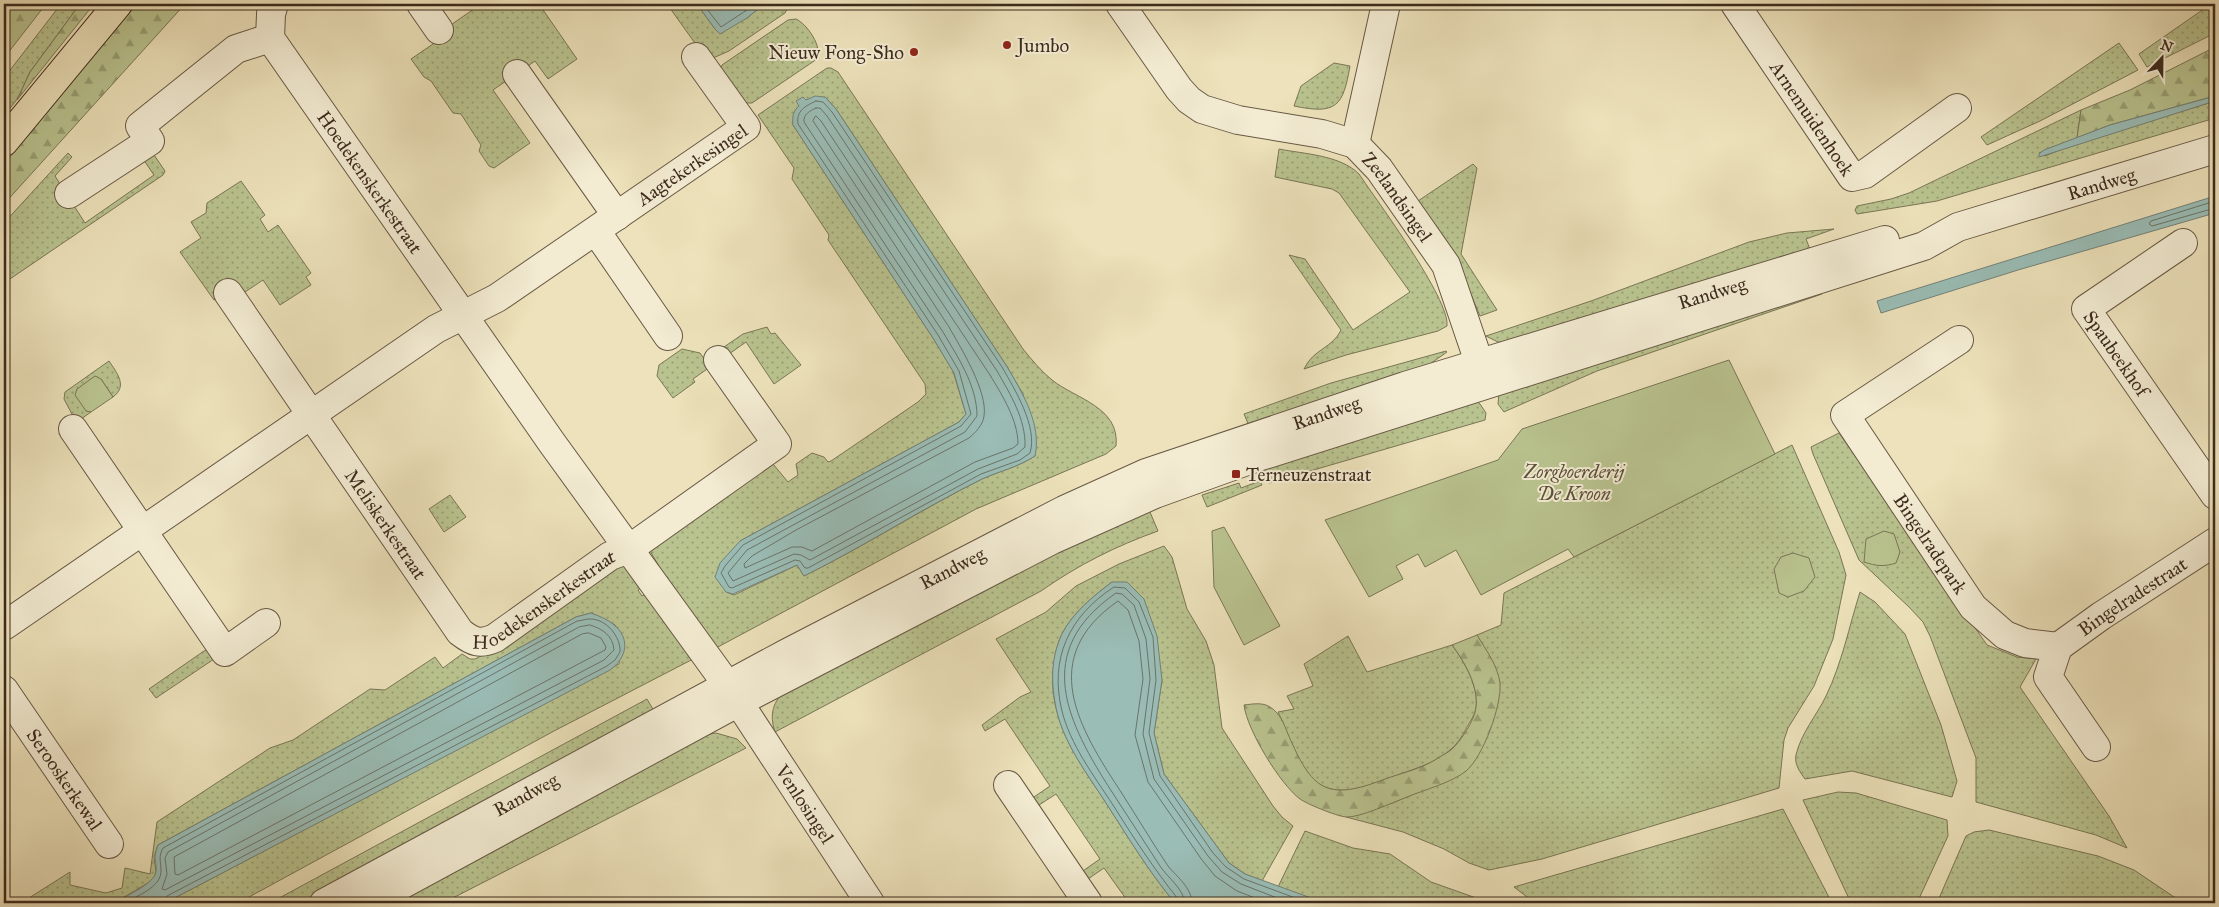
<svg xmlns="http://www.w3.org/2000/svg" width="2219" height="907" font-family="'IM FELL Great Primer',serif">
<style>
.grass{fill:url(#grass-dots);stroke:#7a7656;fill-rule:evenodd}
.forest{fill:url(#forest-firs);stroke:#7a7656}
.park{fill:#b9c38f;stroke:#7a7656}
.water{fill:#9abdb6;stroke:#748279}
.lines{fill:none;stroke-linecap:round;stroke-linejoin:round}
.shore{stroke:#6b746a;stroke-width:1}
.minor-casing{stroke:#685844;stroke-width:30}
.major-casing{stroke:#3c2a1d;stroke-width:30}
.minor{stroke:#f3ecd3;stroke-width:28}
.major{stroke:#ede2bb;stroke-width:28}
.poi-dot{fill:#8f2418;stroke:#f3ecd3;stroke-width:2}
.labels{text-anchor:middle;stroke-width:4;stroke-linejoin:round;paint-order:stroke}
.poi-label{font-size:19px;fill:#3c2a1d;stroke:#f3ecd3;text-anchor:start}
.street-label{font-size:19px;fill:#3c2a1d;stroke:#f3ecd3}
.park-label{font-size:19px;font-style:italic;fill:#5b503a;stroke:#f3ecd3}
</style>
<defs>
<pattern id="grass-dots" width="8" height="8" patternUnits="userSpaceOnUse" patternTransform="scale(1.25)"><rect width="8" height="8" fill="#b9c38f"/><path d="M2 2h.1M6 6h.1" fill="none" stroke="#989f74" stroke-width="1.8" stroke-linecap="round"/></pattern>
<pattern id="forest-firs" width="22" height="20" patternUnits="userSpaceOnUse" patternTransform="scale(1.25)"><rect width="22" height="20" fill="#b9c38f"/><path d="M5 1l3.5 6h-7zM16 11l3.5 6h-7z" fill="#989f74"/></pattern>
</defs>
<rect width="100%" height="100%" fill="#ede2bb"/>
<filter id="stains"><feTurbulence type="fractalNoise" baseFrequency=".004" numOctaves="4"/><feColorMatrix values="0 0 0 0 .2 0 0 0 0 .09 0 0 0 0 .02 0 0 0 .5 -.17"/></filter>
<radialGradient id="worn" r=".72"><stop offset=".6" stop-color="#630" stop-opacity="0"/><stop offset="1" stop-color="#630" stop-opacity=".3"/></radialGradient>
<g class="grass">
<polygon points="61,4 80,4 30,72 18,98 4,116 4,78"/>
<polygon points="481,4 539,4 577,59 548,79 535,61 493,90 530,143 494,168 489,166 479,151 481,145 461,114 453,113 431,81 424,77 411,59 433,44 435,36"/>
<polygon points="667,4 697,4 715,29 747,18 764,4 789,5 785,13 729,51 713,58 702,53"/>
<polygon points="2211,4 2215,4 2215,33 2147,67 2139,54"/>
<path d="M796,19C807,24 823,47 817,59L752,103H743L721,68L722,65L788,20Z"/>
<polygon points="2119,43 2138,70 2040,121 1987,145 1981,137"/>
<path d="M1334,63L1350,66C1343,106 1337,115 1294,106L1301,86Z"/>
<path d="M827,68H831L838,72L1023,349C1032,360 1041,371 1052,380C1076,399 1120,407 1116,446L1106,454L976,509L716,648L675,593L650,551L651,544L665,540L773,464L788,482L798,475L796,464L812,453L824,457L828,462L831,461L918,402L926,394L925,384L828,240L829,235L792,179L794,168L758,115ZM825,97L836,109L1006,365L1023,394L1035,456C1018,467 1000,471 982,479C922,509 865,546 804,576L797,565L734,595L726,592L740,541L959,422L966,414L953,371L933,338L793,125L799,106Z"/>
<polygon points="2215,101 2215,118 1937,201 1857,214 1855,210 1857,206 1891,199 1909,193 2081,110 2077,138 2039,153 2045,156 2072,145"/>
<path d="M1279,149C1304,154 1340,155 1359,174C1377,201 1450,299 1447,326L1438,331L1346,355L1304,369C1313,349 1333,348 1341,330L1289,255L1305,259L1353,330L1410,292L1339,193L1332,189L1275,177Z"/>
<polygon points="152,152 165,171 163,175 4,283 4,223 68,153 72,157 55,176 85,223 154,175 143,159"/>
<polygon points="1473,164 1477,168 1461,254 1497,310 1480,316 1455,256 1418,201"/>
<polygon points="241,181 265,215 260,219 268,232 278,225 311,273 306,277 311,285 280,305 263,280 245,292 238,284 214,300 180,252 201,238 191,222 206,213 207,203"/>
<polygon points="1834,229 1806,239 1811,252 1517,344 1498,342 1486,336 1591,301 1749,242 1787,233"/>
<polygon points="1820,289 1822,294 1597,371 1506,411 1504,412 1498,404 1499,393"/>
<polygon points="767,327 771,334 775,333 801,365 774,384 746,342 729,354 721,349 743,334"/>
<polygon points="682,349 700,353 710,367 693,379 695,382 673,398 657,376 659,365"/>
<polygon points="1446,351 1447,352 1430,364 1250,428 1244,414 1331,383"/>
<path d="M109,361C117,373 128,386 113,397L101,379L86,411L91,412L81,419L74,418L64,399L65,392Z"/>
<polygon points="1470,396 1480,404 1486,413 1485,420 1269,483 1261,463"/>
<polygon points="1839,433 1987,645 2017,657 2036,659 2020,687 2109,816 2127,848 2096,835 1976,802 1976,758 1930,636 1923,622 1909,607 1859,560 1813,454 1811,447"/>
<polygon points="1792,445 1839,552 1846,575 1833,639 1814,686 1788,728 1784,740 1779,788 1542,859 1489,870 1469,863 1444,849 1403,832 1346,817 1395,802 1466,771 1500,684 1495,667 1477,635 1501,625 1504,593"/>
<polygon points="1260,481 1262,485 1207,507 1202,495 1239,483 1241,488"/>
<polygon points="450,495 466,517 444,532 429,509"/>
<path d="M1147,505L1158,531C1116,546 1078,565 1041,591L775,732C769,714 773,702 786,689Z"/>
<path d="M1164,546L1172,557L1187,609L1206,641L1214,665L1222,728L1273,806L1282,817L1293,826L1262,881L1245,874L1229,863L1164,774L1154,733L1162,680L1112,582C1091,598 1066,618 1058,644C1051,666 1051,691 1057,712C1065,745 1088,775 1106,803C1128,837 1149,872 1175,903H1129L1104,868L1085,881L1080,873L1100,859L1056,794L1036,807L1031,799L1050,786L1005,719L985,731L982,725L1020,697L1031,692L996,639L1046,612L1076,586L1119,564Z"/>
<polygon points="623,561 645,585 638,590 642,596 649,592 697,657 554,731 238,903 165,903 619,664 622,636 615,625 591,613 576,617 158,845 154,857 156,872 153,880 114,903 21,903 70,872 70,885 106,893 122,888 125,868 150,874 157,822 270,748 293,740 370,689 385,690 435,657 443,668 462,654 470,659 475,659 511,640"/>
<path d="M1860,592L1875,602L1905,634L1941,725L1957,781L1952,797L1852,771L1805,779C1800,772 1794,764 1796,755C1801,733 1817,715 1826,696C1842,663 1849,627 1860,592Z"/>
<path d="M1348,636L1367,672L1452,645C1464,661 1479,687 1476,708C1475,715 1469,723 1466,729C1462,736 1457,745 1450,750C1434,764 1411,770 1392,777C1369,785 1342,798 1319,784C1296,771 1290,735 1278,712L1294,709L1287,696L1313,686L1304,664Z"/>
<polygon points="217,648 220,655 156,698 149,689 204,651"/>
<polygon points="647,699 657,716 306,903 270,903"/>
<polygon points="716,733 737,739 746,748 443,903 386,903 698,736"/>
<polygon points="1838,792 1856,793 1947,820 1948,836 1917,903 1851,903 1803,800"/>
<polygon points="1783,809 1832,903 1535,903 1514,887"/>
<polygon points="1989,830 2098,856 2134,870 2183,903 1937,903 1966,836 1974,832"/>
<polygon points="1305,831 1353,848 1390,854 1431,882 1479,899 1480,903 1325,903 1278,887"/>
</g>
<g class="forest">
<polygon points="4,4 46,4 4,58"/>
<polygon points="80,4 94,4 17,100 30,72"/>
<polygon points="137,4 185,4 4,204 4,164"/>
<polygon points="2215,47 2215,96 2110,125 2077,138 2081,110 2130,90"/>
<path d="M1477,635C1486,650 1498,666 1500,683C1502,705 1483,757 1466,771C1453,782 1424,790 1407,797C1394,802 1359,818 1346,817C1336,816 1307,804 1300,799C1280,784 1247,730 1244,705C1253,704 1262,702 1270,707C1280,713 1284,724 1288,734C1312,790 1326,802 1385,779C1402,773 1420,769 1435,760C1440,756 1446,754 1451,750C1461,741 1474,721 1476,708C1479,686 1464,661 1452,645Z"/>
</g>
<g class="park">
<polygon points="1729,360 1775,454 1574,557 1568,549 1481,595 1456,550 1425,567 1418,554 1396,566 1403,579 1369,597 1325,520 1498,460 1522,429"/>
<polygon points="95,376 101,379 113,397 91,412 86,411 75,395 77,389"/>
<polygon points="1224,527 1280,626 1244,645 1214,587 1212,531"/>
<path d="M1884,531L1894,534L1900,552L1896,563C1884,567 1876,566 1864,562L1866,539Z"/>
<polygon points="1793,553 1809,558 1815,577 1804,591 1788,597 1779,593 1774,569 1781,557"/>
</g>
<g class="water">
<polygon points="697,4 764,4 747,18 720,34 715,29"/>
<path d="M815,96L825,97L836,109L1006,365C1022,392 1042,424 1035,456C1018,467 1000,471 982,479C921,509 865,546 804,576L797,565L733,594L726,592L715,577L720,563L740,541L959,422L966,414L954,373L933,338L793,125C792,117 793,111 799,106L796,101L803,97L806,100Z"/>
<polygon points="2215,96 2215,101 2039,157 2039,154 2044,150 2110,125"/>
<polygon points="2215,196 2215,213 2018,270 1881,313 1877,301"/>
<path d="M1112,582H1127L1144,599L1157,636L1162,680L1154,733L1164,774L1229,863L1245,874L1325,903H1175C1149,872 1128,837 1106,803C1088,775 1065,745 1057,712C1052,691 1050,665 1058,644C1066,618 1091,598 1112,582Z"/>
<path d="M591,613C599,616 607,619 613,624C631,638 627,658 610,670L165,903H114C124,897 154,884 156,872C157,860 152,861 158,845L576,617Z"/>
</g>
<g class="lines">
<g class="shore">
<polyline points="703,4 721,27 756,4"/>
<path d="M816,101L823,102L832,112L1002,367C1015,390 1038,427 1030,453L1020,460L981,474L808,568H805L800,561L795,560L732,588L729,587L721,573L725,566L743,545L961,426L971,414L959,371L938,335L798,124C796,111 805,106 816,101Z"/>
<path d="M816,108H820L827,116L997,371C1010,394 1026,419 1025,447L1017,454L978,469L810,560L801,555L794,554L733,581L728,573L747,550L965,432L977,416C977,385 957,356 943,332L804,122C803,114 810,111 816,108Z"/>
<path d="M816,116L821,121L990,375C1002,395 1018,420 1018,444L1013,448L975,462L812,551L802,547H792L745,568L744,564L752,556L796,530L969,438C975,433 983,425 984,416C988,392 961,348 949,327L813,121Z"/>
<polyline points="2215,201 2151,221 2149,224 2152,226 2215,208"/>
<path d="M590,625C603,629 613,636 614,650L604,660L165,890L162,889L167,874L165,858L168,852L579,627Z"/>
<polygon points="589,633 601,638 606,647 605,650 178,875 175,874 174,857 582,634"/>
<path d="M124,903C136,896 161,888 161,871C161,861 158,857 163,848L577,621C581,621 585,619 589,619C606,618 621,637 620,652L615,660L607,666L167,896L164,903"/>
<path d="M1179,903L1178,899C1154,869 1133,837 1113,805C1094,776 1070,744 1062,711C1049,659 1069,616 1114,587L1125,588L1139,602L1153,637L1156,680L1149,733L1160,776L1213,853L1226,867L1244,879L1309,903"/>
<path d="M1185,903C1184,889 1167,877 1160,866C1144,841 1128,817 1112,792C1067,722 1031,652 1116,593L1122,594L1134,605L1146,639L1150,679L1143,734L1154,779L1208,856L1222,872L1241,884L1290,903"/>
<path d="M1192,903C1192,888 1177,877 1168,866C1152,842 1137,817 1121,792C1079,728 1036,658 1118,601L1128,610L1139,641L1143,679L1135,735L1148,782L1202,860L1215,876L1237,891L1268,903"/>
</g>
<g class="minor-casing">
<g id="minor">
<polyline points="421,4 439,30"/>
<polyline points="1120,4 1179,89 1189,100 1202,109 1238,120 1322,134 1355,144"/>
<path id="s1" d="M1735,4L1852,177L1865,174L1957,108"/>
<polyline points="270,38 271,14 274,4"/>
<polyline points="517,74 617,216"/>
<path id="s2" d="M1355,144L1379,169L1446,265L1485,380"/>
<polyline points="1355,144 1386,4"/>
<path id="s3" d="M69,194L150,141L140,126L236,49L270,38L552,443L728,686L870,903"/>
<polyline points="596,231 668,336"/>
<path id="s4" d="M2183,243L2086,309L2215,495"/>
<path id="s5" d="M228,293L460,632C473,642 480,645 495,638L610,556L629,549L777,444L718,360"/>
<path id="s6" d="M1959,340L1845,415L1973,607L2005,635L2025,643L2058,647L2048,677L2096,747"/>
<polyline points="73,429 225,652 266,623"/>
<path id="s7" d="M4,626L436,329L497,298L746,127L696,57"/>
<path id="s8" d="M2058,647L2101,616L2215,542"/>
<path id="s9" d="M4,690L109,844"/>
<polyline points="1008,785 1088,903"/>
<path id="s10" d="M324,903L787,653L1064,510L1146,473L1405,386L1885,240"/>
<path id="s11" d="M368,903L739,702L1052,540L1155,494L1258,457L1924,246L1958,227L2215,149"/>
</g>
</g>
<g class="major-casing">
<polyline id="major" points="4,142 118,4"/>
</g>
<use href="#minor" class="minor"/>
<use href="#major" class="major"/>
</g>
<g class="poi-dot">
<circle cx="1007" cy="45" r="5"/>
<circle cx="914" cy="52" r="5"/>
<rect x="1231" y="469" width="10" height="10" rx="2.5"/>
</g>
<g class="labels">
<g class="poi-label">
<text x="1017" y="52">Jumbo</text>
<text x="904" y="59" text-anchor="end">Nieuw Fong-Sho</text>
<text x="1246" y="481">Terneuzenstraat</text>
</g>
<g class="street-label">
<text dy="7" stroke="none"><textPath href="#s1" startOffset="138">Arnemuidenhoek</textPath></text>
<text dy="7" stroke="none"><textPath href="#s7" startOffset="829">Aagtekerkesingel</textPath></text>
<text dy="7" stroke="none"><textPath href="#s3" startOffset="449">Hoedekenskerkestraat</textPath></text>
<text dy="7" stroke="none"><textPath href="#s11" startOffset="1884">Randweg</textPath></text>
<text dy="7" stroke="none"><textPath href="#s2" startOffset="68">Zeelandsingel</textPath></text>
<text dy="7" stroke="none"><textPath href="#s10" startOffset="1522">Randweg</textPath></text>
<text dy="7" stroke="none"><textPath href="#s4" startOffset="171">Spaubeekhof</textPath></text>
<text dy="7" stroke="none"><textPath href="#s10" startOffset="1118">Randweg</textPath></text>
<text dy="7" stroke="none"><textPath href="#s5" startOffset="280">Meliskerkestraat</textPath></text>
<text dy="7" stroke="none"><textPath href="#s6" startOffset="291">Bingelradepark</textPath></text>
<text dy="7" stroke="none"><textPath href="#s10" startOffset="712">Randweg</textPath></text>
<text dy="7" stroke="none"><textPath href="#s5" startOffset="510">Hoedekenskerkestraat</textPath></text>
<text dy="7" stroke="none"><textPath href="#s8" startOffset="90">Bingelradestraat</textPath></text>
<text dy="7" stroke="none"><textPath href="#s9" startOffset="108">Serooskerkewal</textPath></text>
<text dy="7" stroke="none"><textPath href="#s10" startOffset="229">Randweg</textPath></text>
<text dy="7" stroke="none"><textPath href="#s3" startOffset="1208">Venlosingel</textPath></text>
</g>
<g class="park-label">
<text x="1574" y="478">Zorgboerderij<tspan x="1574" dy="22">De Kroon</tspan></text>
</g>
</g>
<rect width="2219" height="907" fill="none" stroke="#ede2bb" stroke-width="20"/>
<rect x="5" y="5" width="2209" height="897" fill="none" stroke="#3c2a1d" stroke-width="2.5"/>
<rect x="10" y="10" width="2199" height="887" fill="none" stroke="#3c2a1d"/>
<g transform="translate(2162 58) rotate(22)" stroke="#f3ecd3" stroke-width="4" paint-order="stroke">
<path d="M0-4L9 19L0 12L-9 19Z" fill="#3c2a1d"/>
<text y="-8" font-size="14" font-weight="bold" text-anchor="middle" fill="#3c2a1d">N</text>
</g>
<rect width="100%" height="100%" filter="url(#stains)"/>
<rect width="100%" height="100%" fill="url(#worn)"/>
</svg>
